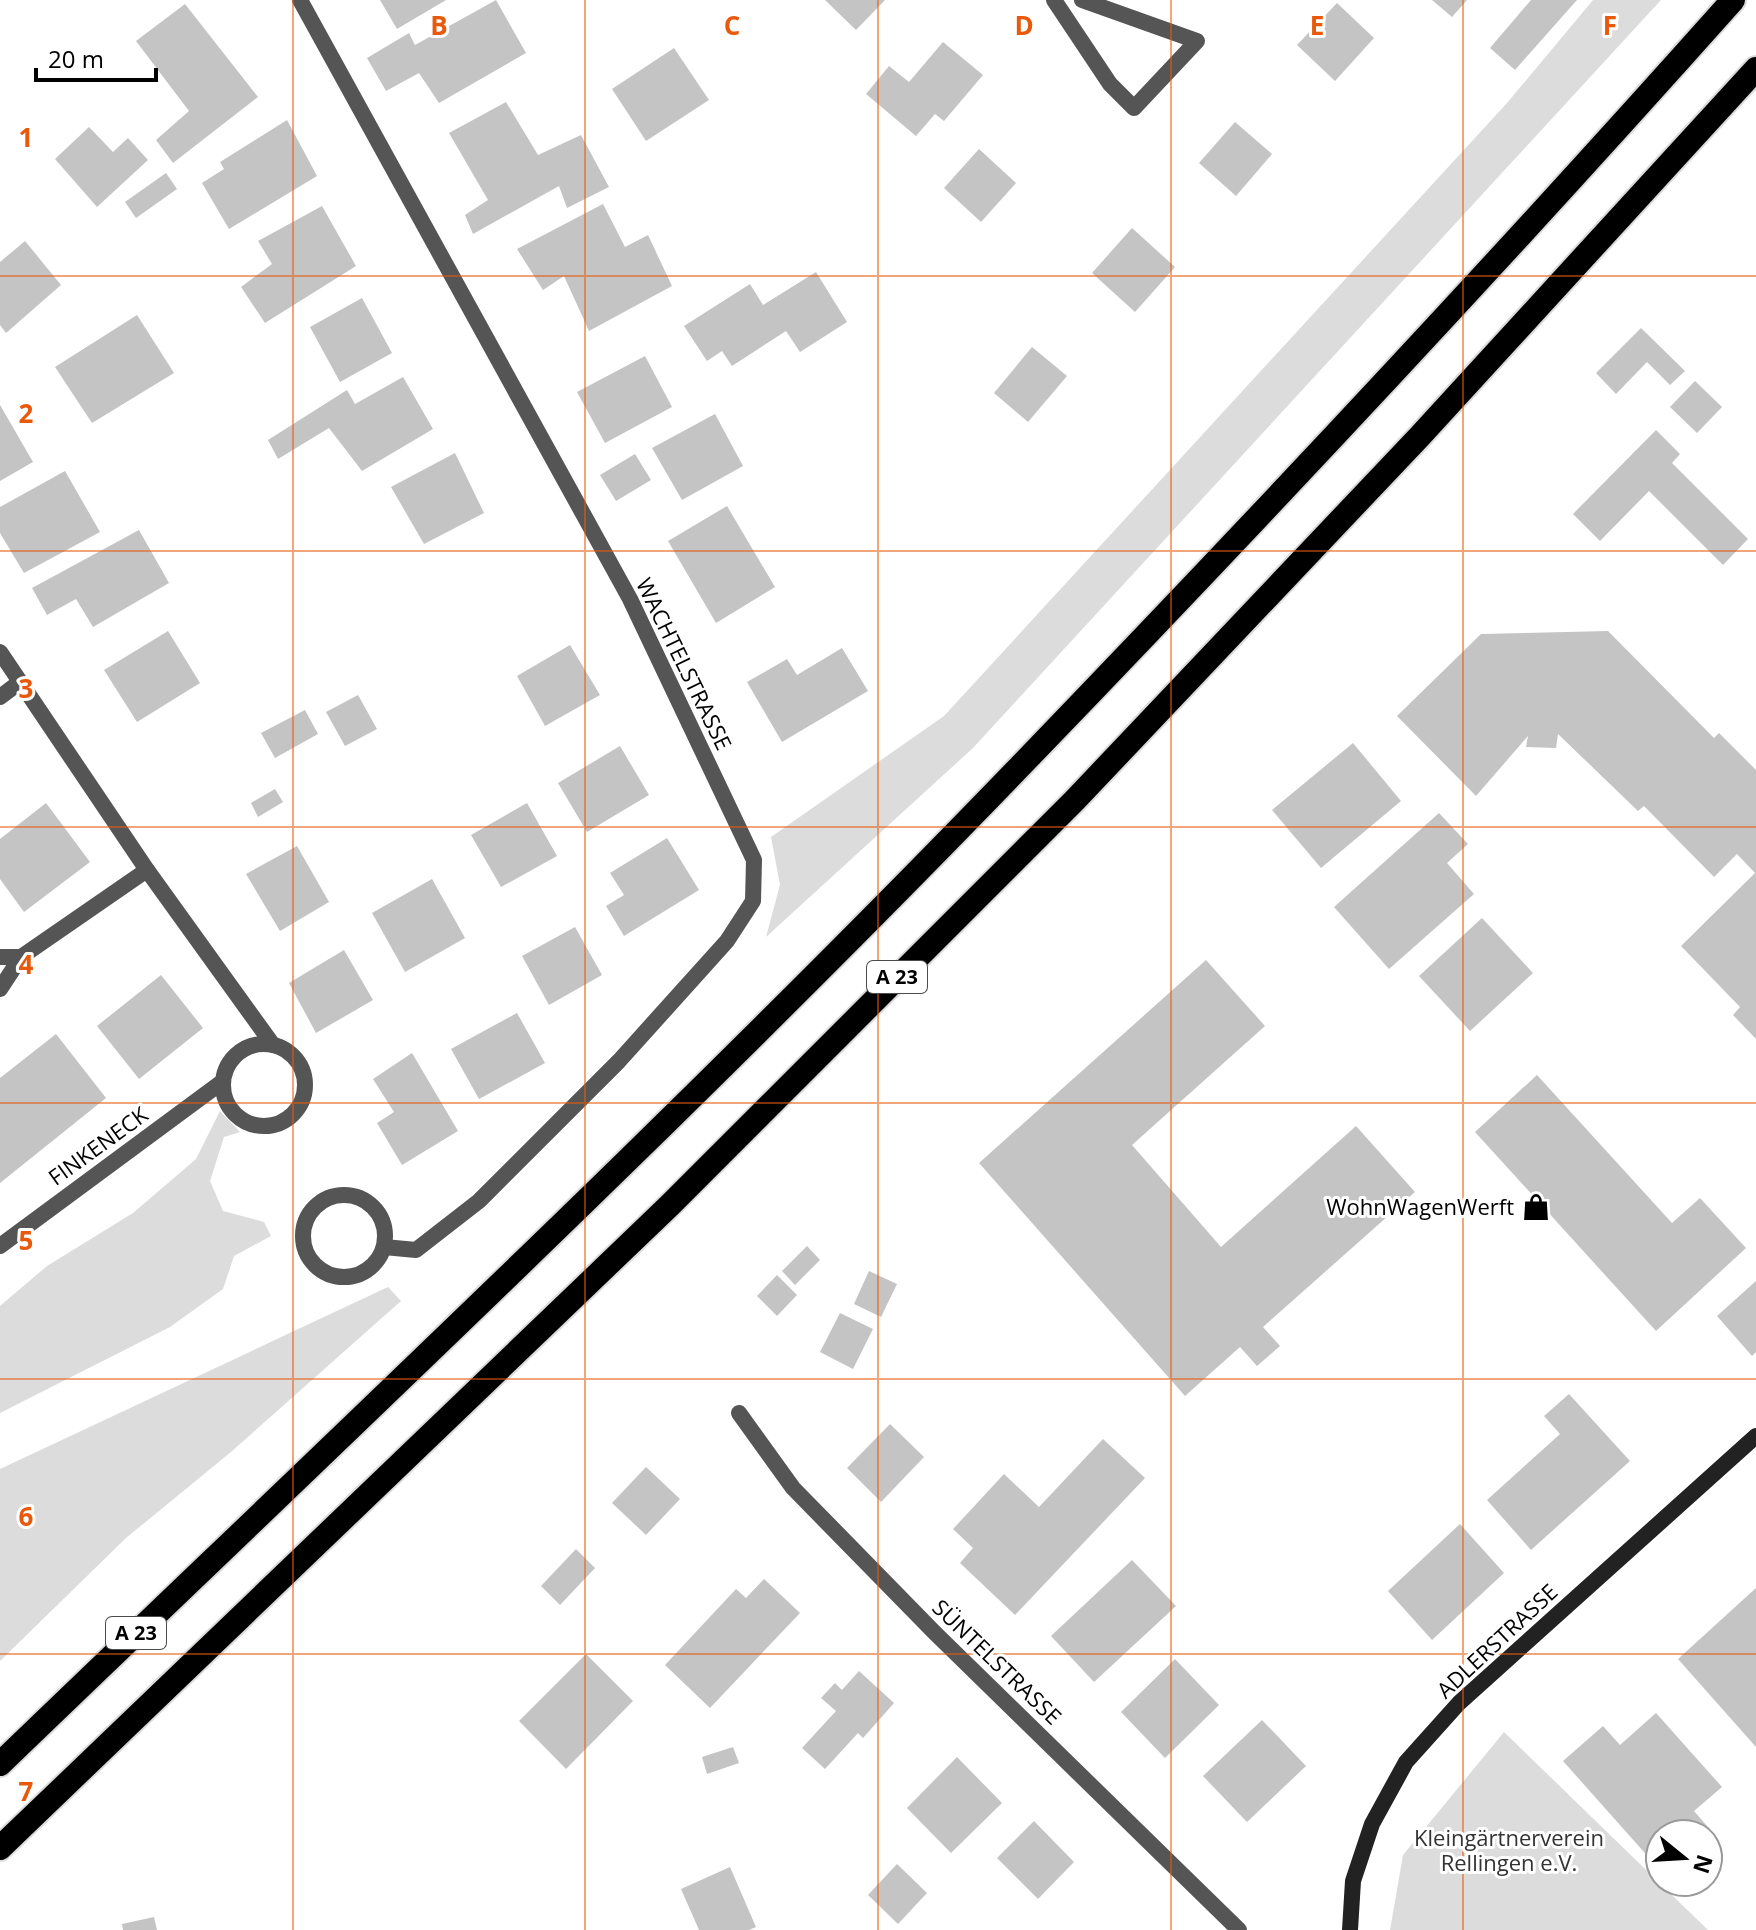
<svg xmlns="http://www.w3.org/2000/svg" width="1756" height="1930" font-family="'Open Sans',sans-serif">
<style>
.green{fill:#dcdcdc}
.building{fill:#c4c4c4}
.lines{fill:none;stroke-linecap:round;stroke-linejoin:round}
.highway-casing{stroke:#dbdbdb;stroke-width:28}
.street{stroke:#555;stroke-width:16}
.secondary{stroke:#222;stroke-width:16}
.highway{stroke:#000;stroke-width:24}
.grid{fill:none;stroke:#e8590c;stroke-width:2;stroke-opacity:0.55}
.labels{text-anchor:middle;stroke-width:6;stroke-linejoin:round;paint-order:stroke}
.shield{fill:#fff;stroke:#4c4c4c;stroke-width:2}
.shield-label{font-size:20px;font-weight:bold;fill:#000}
.street-label{font-size:22px;fill:#000;stroke:#fff}
.poi-label{font-size:22px;fill:#000;stroke:#fff;text-anchor:end}
.park-label{font-size:22px;fill:#333;stroke:#fff}
.grid-label{font-size:26px;text-anchor:middle;font-weight:bold;fill:#e8590c;stroke:#fff;stroke-width:6;stroke-linejoin:round;paint-order:stroke}
</style>
<rect width="100%" height="100%" fill="#fff"/>
<g class="green">
<polygon points="1593,0 1661,0 973,748 766,937 780,885 771,837 944,716 1507,103"/>
<polygon points="220,1111 240,1132 224,1137 210,1181 223,1211 264,1222 271,1236 234,1256 223,1289 170,1327 0,1413 0,1306 47,1266 133,1213 196,1159"/>
<polygon points="388,1287 401,1301 231,1452 126,1538 0,1661 0,1469"/>
<polygon points="1504,1732 1708,1930 1390,1930 1403,1855"/>
</g>
<g class="building">
<polygon points="380,0 446,0 397,29"/>
<polygon points="496,0 526,53 439,103 419,73 386,91 367,58 409,33 415,45"/>
<polygon points="825,0 885,0 856,30"/>
<polygon points="1432,0 1467,0 1452,17"/>
<polygon points="1531,0 1577,0 1515,70 1490,48"/>
<polygon points="1337,3 1374,38 1335,81 1297,45"/>
<polygon points="185,4 258,97 173,163 156,140 189,111 136,41"/>
<polygon points="943,42 983,75 944,121 935,114 916,136 866,94 889,66 909,82"/>
<polygon points="674,48 709,100 646,141 612,89"/>
<polygon points="506,102 538,155 581,135 609,187 567,208 559,186 473,234 465,215 488,200 449,133"/>
<polygon points="287,120 317,176 229,229 202,183 224,169 220,162"/>
<polygon points="1235,122 1272,154 1236,196 1199,163"/>
<polygon points="89,127 113,152 128,138 148,160 97,207 55,159"/>
<polygon points="979,149 1016,183 981,222 944,188"/>
<polygon points="166,173 177,189 136,218 125,202"/>
<polygon points="603,204 625,247 648,235 672,286 589,331 564,276 543,290 517,249"/>
<polygon points="322,206 356,266 265,323 241,287 272,264 258,241"/>
<polygon points="1132,228 1175,267 1135,312 1092,273"/>
<polygon points="25,241 61,285 6,333 0,325 0,262"/>
<polygon points="816,272 847,322 800,352 786,331 732,366 722,351 707,361 684,326 750,284 763,305"/>
<polygon points="362,298 392,353 340,382 310,327"/>
<polygon points="137,315 174,373 92,423 55,367"/>
<polygon points="1641,328 1685,371 1670,385 1647,362 1616,394 1596,373"/>
<polygon points="1032,347 1067,376 1028,422 994,393"/>
<polygon points="645,356 672,407 605,443 577,392"/>
<polygon points="403,377 433,429 362,471 329,428 278,459 268,440 347,390 355,404"/>
<polygon points="1695,381 1722,407 1697,433 1670,407"/>
<polygon points="0,405 33,462 0,481"/>
<polygon points="715,414 743,466 682,500 652,448"/>
<polygon points="1656,430 1680,454 1672,463 1748,539 1723,565 1649,491 1600,541 1573,514"/>
<polygon points="455,453 484,513 424,544 391,487"/>
<polygon points="635,454 651,480 616,501 600,475"/>
<polygon points="65,471 100,532 24,573 0,533 0,507"/>
<polygon points="727,506 775,587 716,623 668,541"/>
<polygon points="139,530 169,583 93,627 76,599 47,615 32,588"/>
<polygon points="168,631 200,683 137,722 104,670"/>
<polygon points="1608,631 1714,738 1719,733 1756,770 1756,1039 1733,1015 1740,1007 1681,946 1755,873 1737,854 1714,877 1644,806 1638,811 1558,734 1556,748 1526,747 1528,736 1476,796 1397,716 1481,634"/>
<polygon points="570,645 600,695 545,726 517,676"/>
<polygon points="842,648 868,691 782,742 747,682 787,659 797,675"/>
<polygon points="358,695 377,729 345,746 326,712"/>
<polygon points="305,710 318,734 275,758 261,733"/>
<polygon points="1353,743 1401,801 1321,868 1272,810"/>
<polygon points="620,746 649,795 587,832 558,783"/>
<polygon points="275,789 283,802 258,817 251,803"/>
<polygon points="46,803 90,862 24,912 0,879 0,839"/>
<polygon points="527,803 557,856 501,887 471,835"/>
<polygon points="1439,813 1468,844 1447,863 1474,894 1389,969 1334,907"/>
<polygon points="667,838 699,890 624,936 606,906 624,895 610,873"/>
<polygon points="297,846 329,902 280,931 246,874"/>
<polygon points="432,879 465,938 405,972 372,913"/>
<polygon points="1482,918 1533,973 1470,1031 1419,976"/>
<polygon points="575,927 602,975 549,1005 522,956"/>
<polygon points="344,950 373,1000 316,1033 289,983"/>
<polygon points="1206,960 1265,1026 1132,1145 1221,1247 1356,1126 1415,1192 1263,1327 1280,1346 1257,1366 1240,1347 1185,1396 979,1163"/>
<polygon points="161,975 203,1028 139,1079 97,1026"/>
<polygon points="517,1013 545,1063 479,1099 451,1049"/>
<polygon points="56,1034 106,1098 0,1183 0,1078"/>
<polygon points="412,1053 458,1131 402,1165 377,1123 394,1112 373,1079"/>
<polygon points="1537,1075 1672,1223 1700,1198 1746,1248 1656,1331 1475,1132"/>
<polygon points="807,1246 820,1260 795,1285 782,1271"/>
<polygon points="869,1271 897,1284 881,1317 854,1304"/>
<polygon points="777,1275 797,1295 777,1316 757,1296"/>
<polygon points="1756,1281 1756,1352 1752,1356 1717,1316"/>
<polygon points="840,1313 873,1329 853,1369 820,1352"/>
<polygon points="1569,1394 1630,1461 1531,1550 1487,1500 1560,1434 1544,1416"/>
<polygon points="890,1424 924,1457 881,1502 847,1468"/>
<polygon points="1103,1439 1145,1478 1015,1615 960,1563 973,1548 953,1529 1004,1474 1039,1507"/>
<polygon points="646,1467 680,1499 646,1535 612,1503"/>
<polygon points="1460,1524 1504,1573 1432,1640 1388,1591"/>
<polygon points="576,1549 595,1568 560,1605 541,1586"/>
<polygon points="1132,1560 1176,1606 1094,1682 1051,1636"/>
<polygon points="764,1579 800,1613 710,1708 665,1665 736,1589 746,1598"/>
<polygon points="1756,1588 1756,1747 1678,1659"/>
<polygon points="586,1654 633,1701 566,1769 519,1721"/>
<polygon points="1175,1659 1219,1705 1165,1758 1121,1712"/>
<polygon points="859,1671 894,1703 863,1738 858,1733 825,1769 802,1748 836,1711 821,1698 835,1683 842,1690"/>
<polygon points="1656,1713 1722,1787 1694,1811 1715,1835 1708,1841 1708,1834 1660,1834 1660,1870 1563,1761 1603,1726 1620,1745"/>
<polygon points="1262,1720 1306,1766 1247,1822 1203,1776"/>
<polygon points="733,1747 739,1763 707,1774 702,1757"/>
<polygon points="957,1757 1002,1803 951,1853 907,1808"/>
<polygon points="1034,1821 1074,1862 1038,1899 997,1858"/>
<polygon points="897,1864 927,1893 898,1924 868,1895"/>
<polygon points="730,1867 756,1927 749,1930 699,1930 681,1889"/>
<polygon points="154,1917 157,1930 123,1930 122,1924"/>
</g>
<g class="lines">
<g class="highway-casing">
<g id="highway">
<path d="M0,1764C346,1431 697,1102 1030,756C1269,508 1504,257 1733,0"/>
<polyline points="0,1848 670,1205 1075,800 1420,436 1756,69"/>
</g>
</g>
<g class="street">
<polyline points="300,0 630,599 754,860 753,901 727,941 619,1061 479,1201 416,1250 384,1247"/>
<polyline points="1054,0 1110,84 1134,108 1197,41 1082,0"/>
<polyline points="0,652 147,870 273,1045"/>
<polyline points="0,697 20,682"/>
<polyline points="0,957 21,957"/>
<polyline points="0,989 21,957 147,870"/>
<circle cx="264" cy="1085" r="41"/>
<circle cx="344" cy="1236" r="41"/>
<polyline points="0,1246 222,1082"/>
<polyline points="739,1413 793,1488 935,1633 1239,1930"/>
</g>
<polyline class="secondary" points="1350,1930 1353,1881 1372,1824 1406,1762 1459,1703 1756,1436"/>
<use href="#highway" class="highway"/>
</g>
<path class="grid" d="M293,0V1930M585,0V1930M878,0V1930M1171,0V1930M1463,0V1930M0,276H1756M0,551H1756M0,827H1756M0,1103H1756M0,1379H1756M0,1654H1756"/>
<defs>
<g id="shop-bare" transform="scale(2.16)"><path d="M-5-2.5h2.3a2.7 3.5 0 0 1 5.4 0H5L5.5 6h-11ZM-1.5-2.5h3a1.5 2.3 0 0 0-3 0Z" fill="#000" stroke="#fff" stroke-width="2.5" paint-order="stroke"/></g>
</defs>
<g fill-rule="evenodd">
<use href="#shop-bare" x="1536" y="1207"/>
</g>
<g class="labels">
<g class="shield">
<rect x="867" y="961" width="60" height="32" rx="6"/>
<rect x="106" y="1617" width="60" height="32" rx="6"/>
</g>
<g class="shield-label">
<text x="897" y="984">A 23</text>
<text x="136" y="1640">A 23</text>
</g>
<g class="street-label">
<text transform="translate(684 664) rotate(64)" y="8">WACHTELSTRASSE</text>
<text transform="translate(98 1146) rotate(-36)" y="8">FINKENECK</text>
<text transform="translate(1497 1641) rotate(-43)" y="8">ADLERSTRASSE</text>
<text transform="translate(997 1662) rotate(44)" y="8">SÜNTELSTRASSE</text>
</g>
<g class="poi-label">
<text x="1514" y="1215">WohnWagenWerft</text>
</g>
<g class="park-label">
<text x="1509" y="1846">Kleingärtnerverein<tspan x="1509" dy="25">Rellingen e.V.</tspan></text>
</g>
</g>
<g class="grid-label">
<text x="439" y="35">B</text>
<text x="732" y="35">C</text>
<text x="1024" y="35">D</text>
<text x="1317" y="35">E</text>
<text x="1610" y="35">F</text>
<text x="26" y="147">1</text>
<text x="26" y="423">2</text>
<text x="26" y="698">3</text>
<text x="26" y="974">4</text>
<text x="26" y="1250">5</text>
<text x="26" y="1526">6</text>
<text x="26" y="1801">7</text>
</g>
<g transform="translate(1684 1858) rotate(108)"><circle r="38" fill="#ffffff" stroke="#999999" stroke-width="2"/>
<path d="M0-6L14 30L0 20L-14 30Z" fill="#000000"/>
<text y="-12" font-size="22" font-weight="bold" text-anchor="middle" fill="#000000">N</text>
</g>
<path d="M36 68v12h120v-12" fill="none" stroke="#000000" stroke-width="4"/>
<text x="48" y="68" font-size="24" fill="#000000" stroke="#ffffff" stroke-width="6" paint-order="stroke">20 m</text>
</svg>
